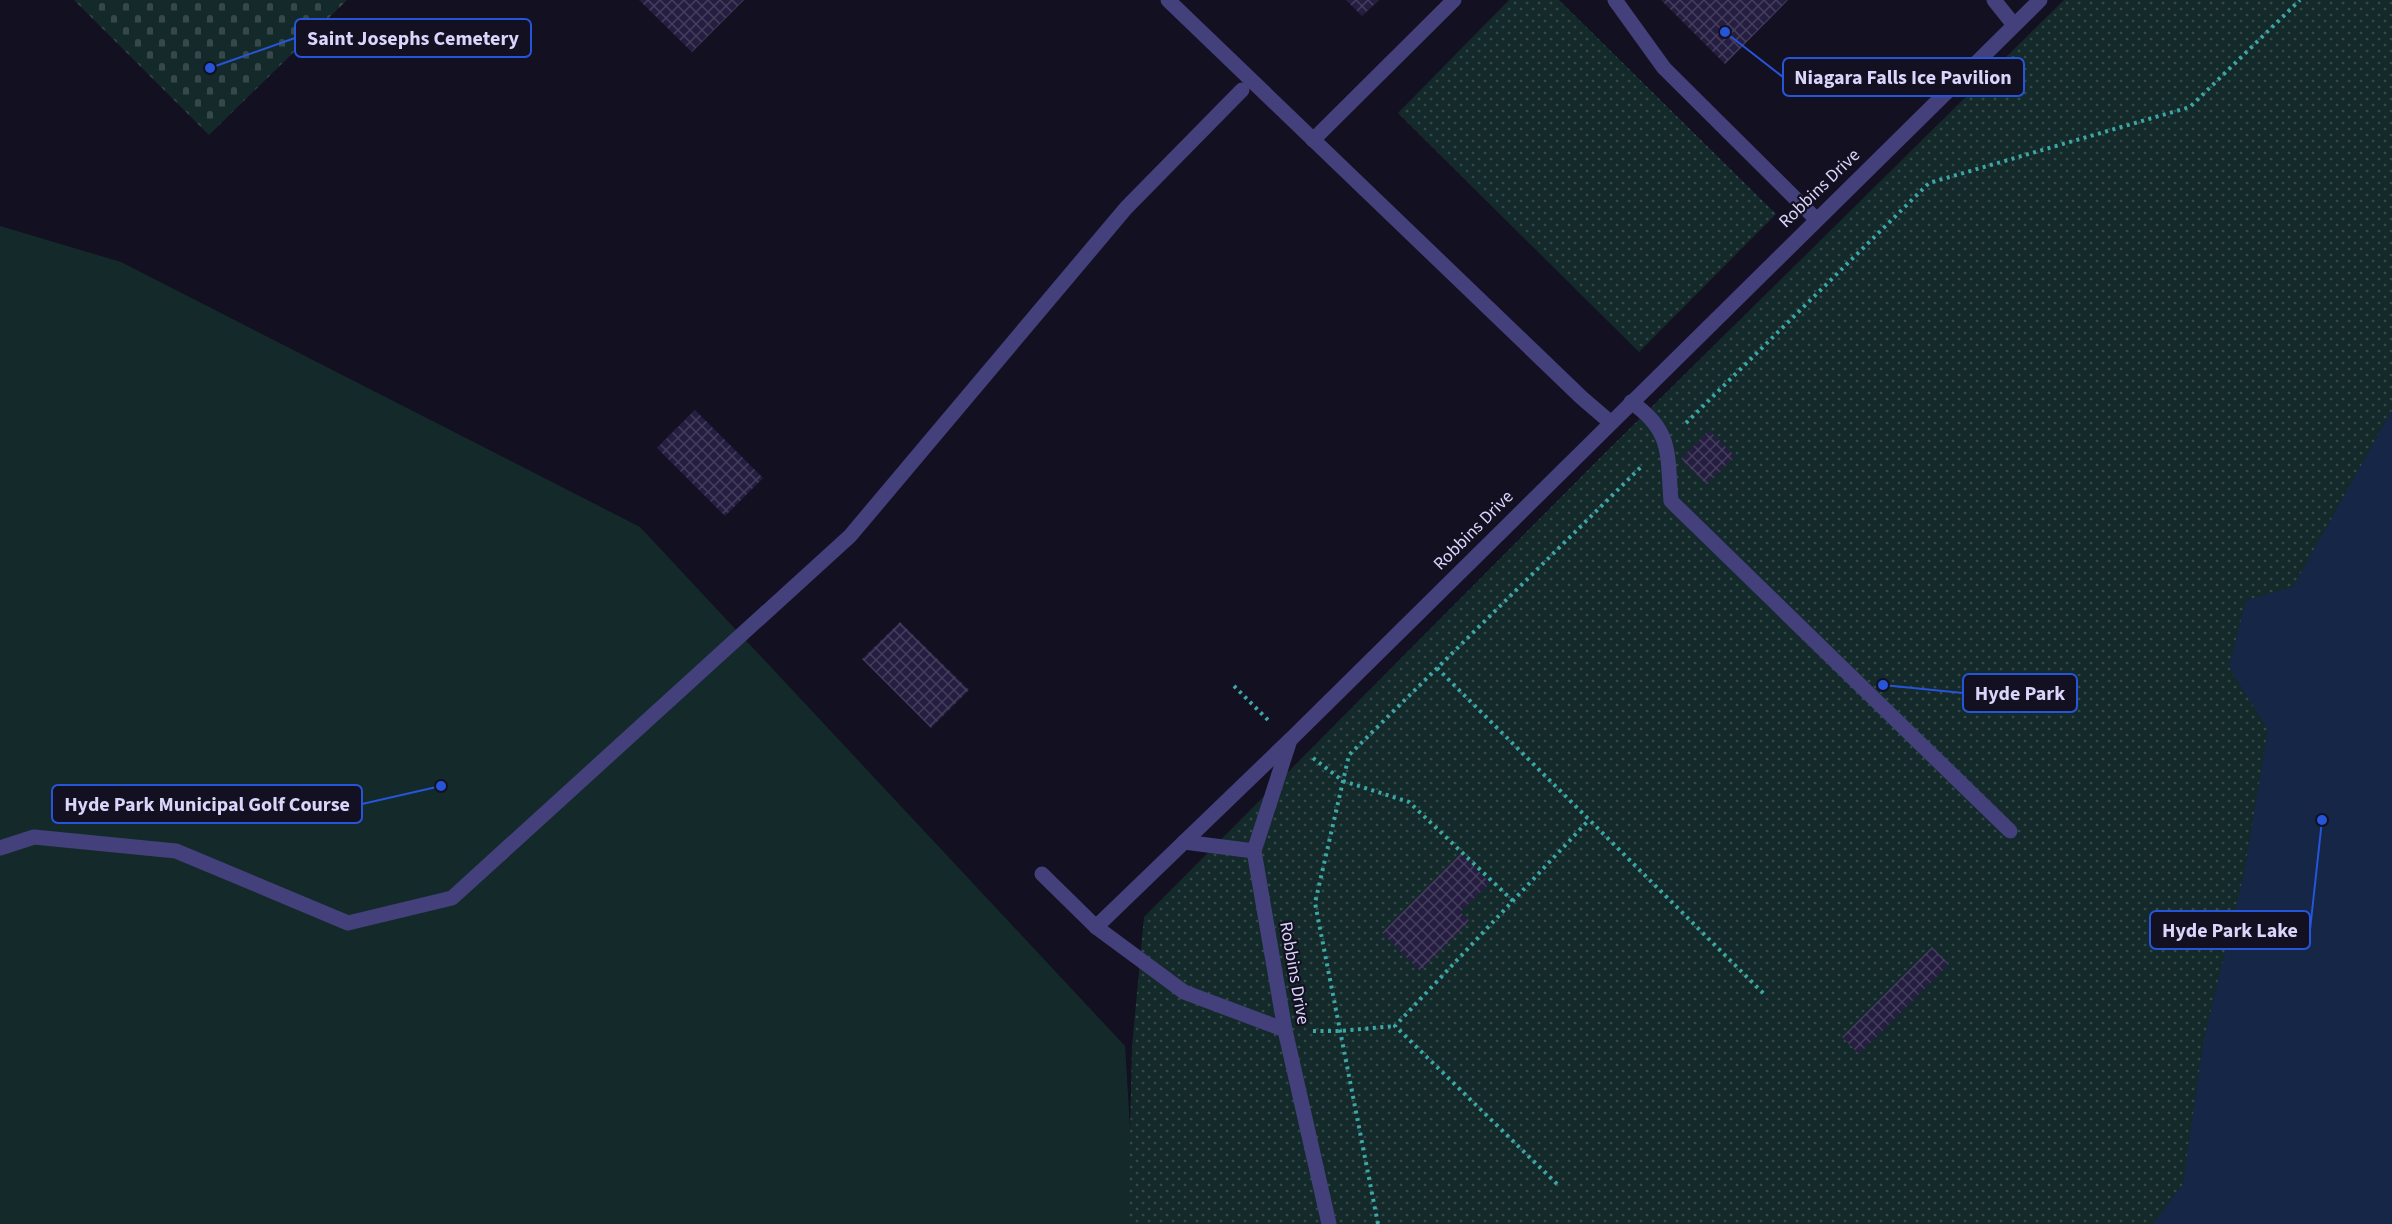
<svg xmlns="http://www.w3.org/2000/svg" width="2392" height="1224" font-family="'Source Sans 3',sans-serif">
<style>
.grass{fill:#142a2a}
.cemetery{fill:url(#cemetery-stones)}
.park{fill:url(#park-dots)}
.water{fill:#152646}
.building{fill:url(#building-cross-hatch)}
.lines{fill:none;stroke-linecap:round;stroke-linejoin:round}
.path{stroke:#3ca7a5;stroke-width:4;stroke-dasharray:3 4.5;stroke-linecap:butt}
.service{stroke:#44407b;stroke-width:15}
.minor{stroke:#44407b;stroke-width:15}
.labels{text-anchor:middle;stroke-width:4.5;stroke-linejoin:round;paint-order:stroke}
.street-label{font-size:18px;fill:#dad5fa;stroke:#131021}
.leader{fill:none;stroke:#2655da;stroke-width:2}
.callout-dot{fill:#2655da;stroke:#131021;stroke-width:2}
.callout{fill:#131021;stroke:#2655da;stroke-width:2}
.callout-label{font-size:20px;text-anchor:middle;font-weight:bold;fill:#dad5fa}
</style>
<defs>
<pattern id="cemetery-stones" width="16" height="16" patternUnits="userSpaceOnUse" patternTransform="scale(1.5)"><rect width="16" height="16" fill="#142a2a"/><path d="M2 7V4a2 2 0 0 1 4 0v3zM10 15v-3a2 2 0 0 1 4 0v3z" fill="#36484a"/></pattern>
<pattern id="park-dots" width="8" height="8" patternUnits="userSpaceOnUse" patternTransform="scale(1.5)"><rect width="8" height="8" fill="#142a2a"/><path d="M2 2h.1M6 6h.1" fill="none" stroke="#36484a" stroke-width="1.8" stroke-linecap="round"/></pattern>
<pattern id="building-cross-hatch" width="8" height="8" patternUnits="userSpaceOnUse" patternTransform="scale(1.5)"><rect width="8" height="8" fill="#261e40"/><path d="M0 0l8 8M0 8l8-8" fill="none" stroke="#453e5c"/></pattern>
</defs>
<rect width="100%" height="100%" fill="#131021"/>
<polygon class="grass" points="0,226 121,262 640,527 1125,1046 1136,1224 0,1224"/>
<polygon class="cemetery" points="74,0 347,0 209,135"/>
<g class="park">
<polygon points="1509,0 1559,0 1776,214 1639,352 1398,113"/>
<polygon points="2064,0 2392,0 2392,1224 1128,1224 1132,1047 1144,917 1604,454"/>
</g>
<polygon class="water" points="2392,410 2392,1224 2153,1224 2183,1184 2204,1039 2244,874 2268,730 2229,667 2246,600 2293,587"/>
<g class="building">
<polygon points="639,0 744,0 692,52"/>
<polygon points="1346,0 1379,0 1362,16"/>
<polygon points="1661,0 1788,0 1725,64"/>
<polygon points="695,410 763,478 725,516 657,448"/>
<polygon points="1709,430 1735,456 1706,484 1681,459"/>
<polygon points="900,622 969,690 931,728 862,659"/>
<polygon points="1461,853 1490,883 1460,912 1470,921 1420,971 1382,933"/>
<polygon points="1932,947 1949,964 1859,1054 1842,1037"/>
</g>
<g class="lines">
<g class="path">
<polyline points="1686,423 1929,183 2190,107 2300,0"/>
<polyline points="1437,668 1764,994"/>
<polyline points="1234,686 1270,722"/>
<polyline points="1313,758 1343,781 1409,802 1513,901"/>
<polyline points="1313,1031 1340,1031 1395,1026"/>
<polyline points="1557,1184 1395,1026 1589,820"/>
<polyline points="1378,1224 1315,903 1349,755 1642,466"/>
</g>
<g class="service">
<polyline points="1168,0 1582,398 1610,422"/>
<polyline points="1615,0 1664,68 1816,219"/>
<polyline points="1994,0 2014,25"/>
<polyline points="1313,140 1454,0"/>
<path d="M1631,402C1673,431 1667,454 1671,501L2010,831"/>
<polyline points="1184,842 1254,851"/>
<polyline points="0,848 34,837 176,851 348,923 452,898 850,536 1126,208 1242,90"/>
<polyline points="1042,874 1096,927 1184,992 1285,1030"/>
<polyline points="1096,927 1290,740"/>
</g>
<polyline class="minor" points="1329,1224 1285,1030 1254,851 1290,740 2040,0"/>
</g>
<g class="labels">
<g class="street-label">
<text transform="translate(1819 188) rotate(-44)" y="6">Robbins Drive</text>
<text transform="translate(1473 530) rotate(-45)" y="6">Robbins Drive</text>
<text transform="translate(1295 973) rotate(80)" y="6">Robbins Drive</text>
</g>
</g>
<path class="leader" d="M210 68L295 38M1725 32L1783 77M1883 685L1963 693M441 786L362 804M2322 820L2310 930"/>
<g class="callout-dot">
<circle cx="210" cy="68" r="6"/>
<circle cx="1725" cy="32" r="6"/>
<circle cx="1883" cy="685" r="6"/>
<circle cx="441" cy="786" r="6"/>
<circle cx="2322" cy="820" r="6"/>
</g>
<g class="callout">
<rect x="295" y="19" width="236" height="38" rx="6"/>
<rect x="1783" y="58" width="241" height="38" rx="6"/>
<rect x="1963" y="674" width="114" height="38" rx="6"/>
<rect x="52" y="785" width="310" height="38" rx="6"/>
<rect x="2150" y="911" width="160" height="38" rx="6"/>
</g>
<g class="callout-label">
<text x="413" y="45">Saint Josephs Cemetery</text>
<text x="1903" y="84">Niagara Falls Ice Pavilion</text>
<text x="2020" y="700">Hyde Park</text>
<text x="207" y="811">Hyde Park Municipal Golf Course</text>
<text x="2230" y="937">Hyde Park Lake</text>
</g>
</svg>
